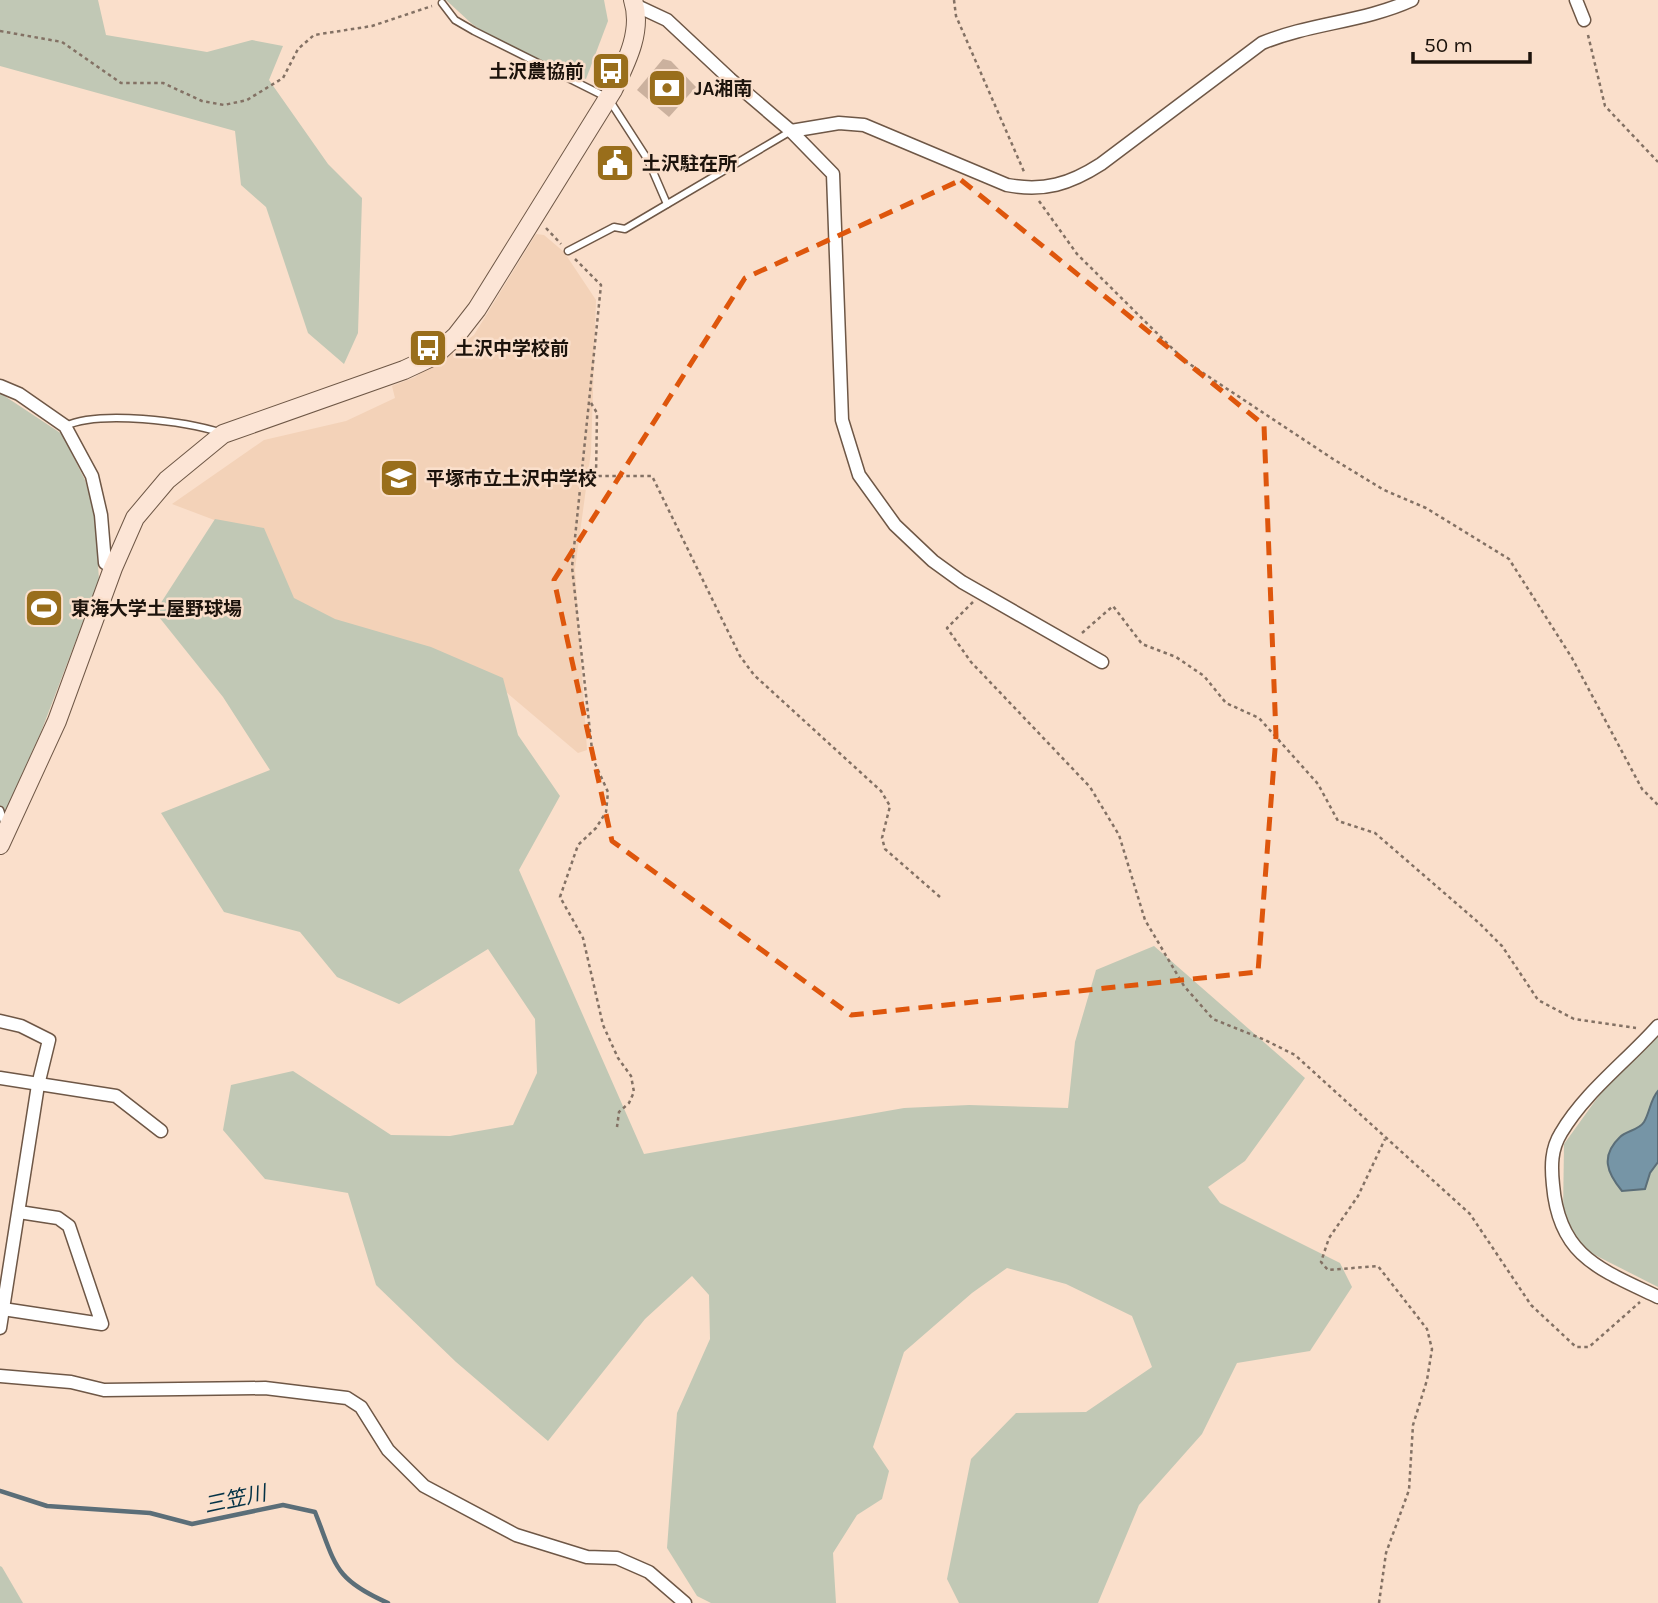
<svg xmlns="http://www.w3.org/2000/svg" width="1658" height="1603" font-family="Karla,'Noto Sans JP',sans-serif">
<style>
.built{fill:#f3d2b8}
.green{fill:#c1c8b5}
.water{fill:#7695a6;stroke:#5b6e78;stroke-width:2}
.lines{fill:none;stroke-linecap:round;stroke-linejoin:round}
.stream{stroke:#5b6e78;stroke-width:4.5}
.building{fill:#cbb19e}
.lane-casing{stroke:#6e5746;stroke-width:9}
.street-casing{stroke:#6e5746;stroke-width:15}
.secondary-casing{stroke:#6e5746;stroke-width:20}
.path{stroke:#837164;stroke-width:2.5;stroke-dasharray:3.5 3.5;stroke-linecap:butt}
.lane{stroke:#fff;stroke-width:6}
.street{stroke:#fff;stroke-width:12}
.secondary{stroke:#fce5d6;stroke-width:18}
.marked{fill:none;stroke:#de560c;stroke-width:5;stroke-dasharray:14 9;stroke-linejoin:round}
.labels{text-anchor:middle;stroke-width:5;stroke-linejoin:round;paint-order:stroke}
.poi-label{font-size:19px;font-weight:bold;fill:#1c130c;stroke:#fadfcb;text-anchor:start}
.water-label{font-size:21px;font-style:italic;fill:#043246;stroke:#fadfcb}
</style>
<rect width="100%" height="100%" fill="#fadfcb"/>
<polygon class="built" points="536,234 544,235 564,252 596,300 591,452 575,569 587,750 578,753 486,675 296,623 259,537 172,504 264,440 346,421 395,398 392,386 415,377 474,335"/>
<g class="green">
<polygon points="0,0 98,0 106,35 207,52 252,40 283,46 269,80 328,164 362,198 358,333 344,364 308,333 266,207 241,185 235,131 0,66"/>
<polygon points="446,0 604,0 608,21 586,79 520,57 472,24"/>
<polygon points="0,393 62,434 85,480 95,516 99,580 41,732 0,823"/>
<polygon points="215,519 264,528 294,598 335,619 431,647 503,678 518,735 560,796 519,870 644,1154 904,1108 969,1105 1068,1108 1075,1042 1096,970 1154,946 1305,1078 1245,1161 1208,1187 1220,1203 1340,1263 1352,1287 1310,1351 1237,1363 1202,1434 1139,1505 1098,1603 959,1603 947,1579 971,1459 1016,1413 1086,1412 1152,1367 1132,1316 1066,1284 1007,1268 972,1293 904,1352 873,1447 889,1471 882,1499 857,1515 833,1553 836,1603 711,1603 697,1596 667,1548 677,1413 710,1339 709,1295 692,1276 645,1319 548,1441 456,1362 376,1285 348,1193 265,1179 223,1130 231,1085 293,1071 391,1135 450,1136 513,1125 537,1073 535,1019 488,949 399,1004 337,977 300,932 224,912 161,813 270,770 223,697 155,612"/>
<polygon points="1658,1030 1658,1287 1585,1250 1568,1228 1563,1215 1564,1144 1603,1090"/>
<polygon points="0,1566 2,1567 23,1603 0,1603"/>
</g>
<path class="water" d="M1658,1091V1162L1650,1173L1645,1189L1622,1191C1607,1173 1600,1156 1620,1137C1626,1131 1639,1130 1644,1122C1650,1112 1650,1100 1658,1091Z"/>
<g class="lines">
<path class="stream" d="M0,1491L47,1506L150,1513L192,1524L283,1505L315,1512C336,1565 333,1579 388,1603"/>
</g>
<polygon class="building" points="663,59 671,61 696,87 669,117 637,90"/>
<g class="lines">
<g class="lane-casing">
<g id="lane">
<polyline points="442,3 455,20 474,31 608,98 648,160 667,204"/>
<polyline points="568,251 614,227 625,229 791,131"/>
<path d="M65,426C100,410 185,421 222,433"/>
<polyline points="0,810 5,825"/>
</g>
</g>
<g class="street-casing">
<g id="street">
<polyline points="1576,0 1584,20"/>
<polyline points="635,5 667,20 730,79 791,131 833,174 842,420 859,475 895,525 933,561 962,582 1102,662"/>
<path d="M791,131L839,123L864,125L1007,185C1044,192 1070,184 1101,164L1262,43C1310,23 1364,22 1412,0"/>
<polyline points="0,386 19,394 65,426 92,476 101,515 105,563 113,568"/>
<polyline points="0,1021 21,1026 49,1040 38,1085 0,1328"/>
<path d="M1658,1026C1627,1061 1585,1092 1561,1133C1551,1149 1551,1166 1553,1185C1559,1256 1599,1269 1658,1297"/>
<polyline points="0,1078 116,1096 161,1131"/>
<polyline points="3,1309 102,1324 69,1226 58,1218 19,1212"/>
<polyline points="0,1376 71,1382 104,1390 265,1388 347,1398 361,1407 388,1450 424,1486 516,1535 587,1557 617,1558 649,1572 685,1603"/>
</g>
</g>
<g class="secondary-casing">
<path id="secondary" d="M0,845L57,721L113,568L135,518L167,480L223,434L404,370L434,356L456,336L477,309L613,90C626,63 643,31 633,0"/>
</g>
<g class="path">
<polyline points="954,0 956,16 1025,174"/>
<polyline points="0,31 62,42 121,83 163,83 202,101 224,105 247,100 283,78 298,49 314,35 372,26 432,6"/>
<polyline points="1588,35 1605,106 1658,162"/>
<polyline points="1039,201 1077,254 1185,361 1333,459 1384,490 1426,508 1509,559 1572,658 1642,789 1658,805"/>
<polyline points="546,228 561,244"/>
<polyline points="575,259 601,285 572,567 593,759 608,792 606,812 596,828 578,845 560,897 583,938 603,1025 618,1058 631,1076 634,1092 629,1103 619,1112 617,1127"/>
<polyline points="591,403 597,413 596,476 652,476 740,656 754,675 881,791 890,806 882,838 885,849 940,897"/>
<polyline points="973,602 947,628 971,662 1090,787 1119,835 1145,920 1184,986 1213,1019 1265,1040 1295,1055 1470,1214 1531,1305 1576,1347 1589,1347 1640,1302"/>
<polyline points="1082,633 1113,606 1142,644 1176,657 1204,676 1226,703 1259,718 1318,784 1338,821 1375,833 1479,923 1502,946 1538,1000 1574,1019 1636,1028"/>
<polyline points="1379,1603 1386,1553 1409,1490 1413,1425 1427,1380 1432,1349 1427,1329 1378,1266 1328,1270 1321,1262 1329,1238 1358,1196 1385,1139"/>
</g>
<use href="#lane" class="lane"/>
<use href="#street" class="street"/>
<use href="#secondary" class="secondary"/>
</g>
<path class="marked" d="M961,180L1264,425L1276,736L1258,972L851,1015L612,841L554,580L745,278Z"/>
<defs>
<g id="bus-square" transform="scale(2.0125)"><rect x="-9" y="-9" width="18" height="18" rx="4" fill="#996e1b" stroke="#fadfcb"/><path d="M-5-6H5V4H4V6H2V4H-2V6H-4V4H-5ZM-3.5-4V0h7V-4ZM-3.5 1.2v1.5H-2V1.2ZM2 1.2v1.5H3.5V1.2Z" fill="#fff"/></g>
<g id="bank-square" transform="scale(2.0125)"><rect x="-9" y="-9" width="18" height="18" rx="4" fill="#996e1b" stroke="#fadfcb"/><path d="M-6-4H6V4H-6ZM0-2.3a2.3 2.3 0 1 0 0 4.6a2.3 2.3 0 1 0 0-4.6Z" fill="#fff"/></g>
<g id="civic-square" transform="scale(2.0125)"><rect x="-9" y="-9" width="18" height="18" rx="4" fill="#996e1b" stroke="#fadfcb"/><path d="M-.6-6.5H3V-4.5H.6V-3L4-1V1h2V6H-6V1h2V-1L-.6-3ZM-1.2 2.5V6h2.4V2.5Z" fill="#fff"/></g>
<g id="school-square" transform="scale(2.0125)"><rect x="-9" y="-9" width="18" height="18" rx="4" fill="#996e1b" stroke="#fadfcb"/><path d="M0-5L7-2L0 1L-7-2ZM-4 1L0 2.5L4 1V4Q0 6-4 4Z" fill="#fff"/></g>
<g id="stadium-square" transform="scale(2.0125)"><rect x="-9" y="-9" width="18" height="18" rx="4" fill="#996e1b" stroke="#fadfcb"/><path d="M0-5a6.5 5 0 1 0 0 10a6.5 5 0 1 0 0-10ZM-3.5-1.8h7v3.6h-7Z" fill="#fff"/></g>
</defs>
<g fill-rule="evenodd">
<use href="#bus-square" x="611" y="71"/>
<use href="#bank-square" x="667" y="88"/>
<use href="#civic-square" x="615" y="163"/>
<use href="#bus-square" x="428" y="348"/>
<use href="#school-square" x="399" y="478"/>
<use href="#stadium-square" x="44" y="608"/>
</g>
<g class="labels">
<g class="poi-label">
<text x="584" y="78" text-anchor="end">土沢農協前</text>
<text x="694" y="95">JA湘南</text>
<text x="642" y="170">土沢駐在所</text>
<text x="455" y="355">土沢中学校前</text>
<text x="426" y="485">平塚市立土沢中学校</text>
<text x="71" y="615">東海大学土屋野球場</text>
</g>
<g class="water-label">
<text transform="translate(235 1499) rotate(-12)" y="7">三笠川</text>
</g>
</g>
<path d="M1413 52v10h117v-10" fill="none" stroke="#1c130c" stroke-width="3.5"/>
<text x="1424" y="52" font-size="21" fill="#1c130c" stroke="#fadfcb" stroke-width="5" paint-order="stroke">50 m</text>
</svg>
